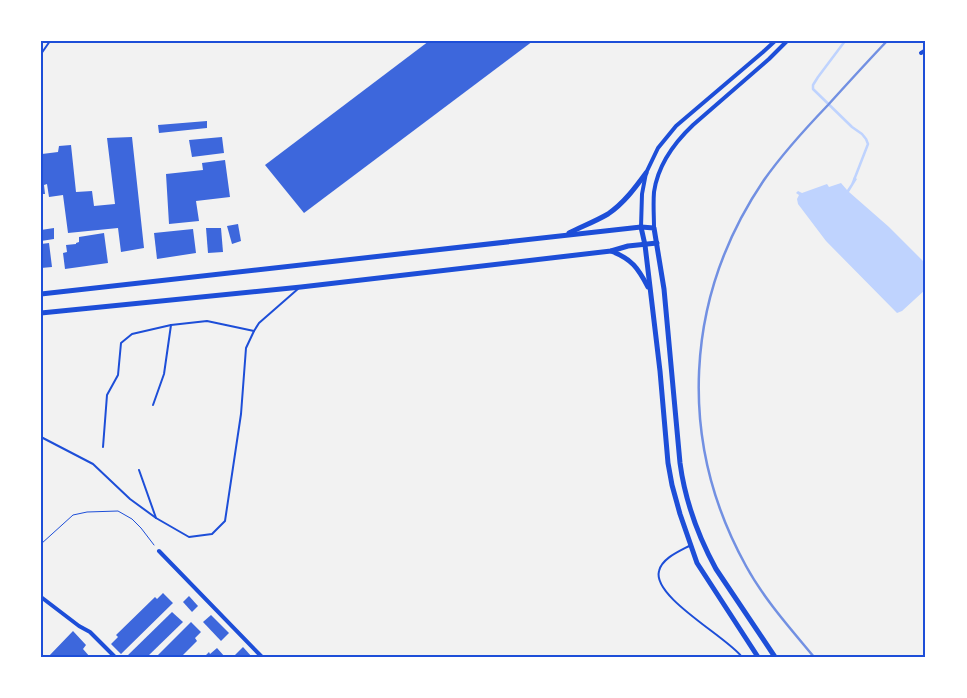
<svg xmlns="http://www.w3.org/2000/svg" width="967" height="698" font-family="'Fira Sans',sans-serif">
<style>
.water{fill:#bfd3fe}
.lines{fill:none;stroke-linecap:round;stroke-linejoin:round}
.stream{stroke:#bfd3fe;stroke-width:2.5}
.building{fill:#3d67dc}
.path{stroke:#1d4ed8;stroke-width:1}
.service{stroke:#1d4ed8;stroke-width:2}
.minor{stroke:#1d4ed8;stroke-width:4}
.secondary{stroke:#1d4ed8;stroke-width:5}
.rail{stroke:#7290e2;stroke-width:2.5}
.neatline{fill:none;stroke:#1d4ed8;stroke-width:2}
</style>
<rect width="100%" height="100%" fill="#f2f2f2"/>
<polygon class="water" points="854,177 857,179 849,192 889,227 926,264 926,289 902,311 897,313 826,241 798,204 797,199 799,195 796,193 798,191 802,193 827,184 829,187 841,183 847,190 851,184"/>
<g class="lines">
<polyline class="stream" points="845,41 818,77 813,85 813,89 852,127 862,134 866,139 868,144 854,180"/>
</g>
<g class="building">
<polygon points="429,41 533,41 304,213 265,165"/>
<polygon points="207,121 207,128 159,133 158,125"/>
<polygon points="132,137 144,248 121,252 118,228 68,233 63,195 49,197 47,184 44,185 45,194 41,194 42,154 58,152 59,146 71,145 76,192 92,191 94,206 115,204 107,138"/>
<polygon points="222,137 224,153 192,157 189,140"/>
<polygon points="225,160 230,197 196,201 199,221 169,224 166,174 203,170 202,163"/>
<polygon points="238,224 241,241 232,244 227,226"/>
<polygon points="54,228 54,239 41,241 41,230"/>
<polygon points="206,228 221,228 223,252 208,253"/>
<polygon points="193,229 196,253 157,259 154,233"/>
<polygon points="104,233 108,263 65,269 63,253 67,252 66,245 76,244 76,243 79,242 79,237"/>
<polygon points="49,243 52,267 41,268 41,244"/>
<polygon points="163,593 173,603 121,654 111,644 118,637 116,635 155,597 157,599"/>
<polygon points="189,596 198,606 192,612 183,602"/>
<polygon points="172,612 183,622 147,657 126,657"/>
<polygon points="211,615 229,633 221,641 203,622"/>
<polygon points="191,622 201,632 195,638 197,641 181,657 156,657"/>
<polygon points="73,631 86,645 83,649 90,657 48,657"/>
<polygon points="243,647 252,657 237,657 235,655"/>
<polygon points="217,648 225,657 204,657 209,652 210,654"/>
</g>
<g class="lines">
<polyline class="path" points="41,544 73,515 87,512 118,511 132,519 141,528 154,545"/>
<g class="service">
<polyline points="41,54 50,41"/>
<polyline points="153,405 164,374 171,325 207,321 254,331"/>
<polyline points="41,437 93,464 130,499 156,518 189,537 212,534 225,521 241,414 246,348 254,331 259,323 299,288"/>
<polyline points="103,447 107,395 118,375 121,343 132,334 171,325"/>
<polyline points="139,470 156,518"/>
<path d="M691,545C680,551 662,558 659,571C652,597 727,637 742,657"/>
</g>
<g class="minor">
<polyline points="921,53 926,50"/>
<polyline points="641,227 642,194 646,173 658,148 676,126 763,52 775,41"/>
<path d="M654,228C654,216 653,204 654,192C658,164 674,143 693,125L769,59L787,41"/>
<polyline points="159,551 262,657"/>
<polyline points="41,597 79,626 90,632 115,657"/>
</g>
<g class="secondary">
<polyline points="641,227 645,245 660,371 668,463 672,485 680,514 697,563 758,657"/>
<path d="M569,233C581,227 596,221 608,214C624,203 635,188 646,173"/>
<path d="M611,251C632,259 638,268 648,287"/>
<path d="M41,294L641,227L654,228L664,289L680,463C685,500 698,536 716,569L775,657"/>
<polyline points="41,313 301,287 611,251 628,246 657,243"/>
</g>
<path class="rail" d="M814,657C790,628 764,599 746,566C677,441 684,298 764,180C783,153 805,129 828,105C847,84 867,62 887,41"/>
</g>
<rect width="967" height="698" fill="none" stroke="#ffffff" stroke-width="85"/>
<rect x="42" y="42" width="882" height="614" class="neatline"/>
</svg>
